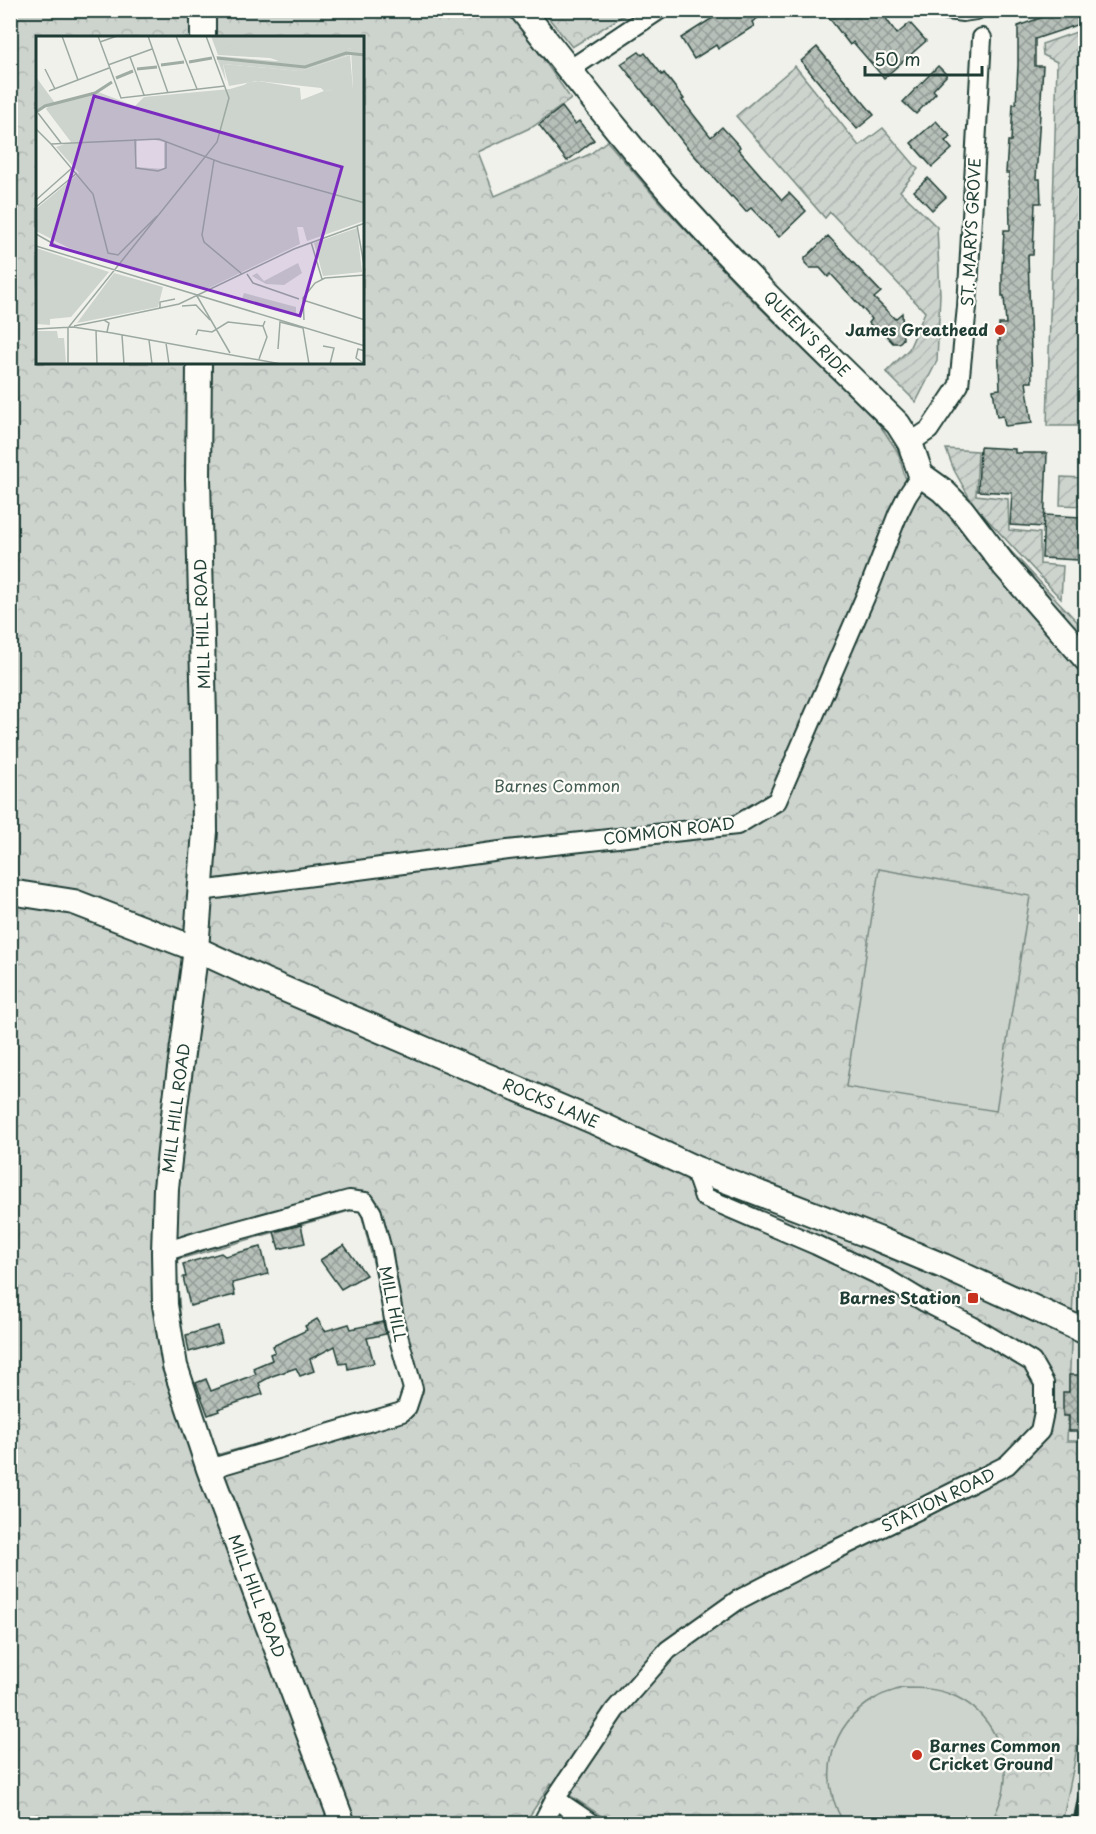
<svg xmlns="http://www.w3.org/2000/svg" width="1096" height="1834" font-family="'Playpen Sans',sans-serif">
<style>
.built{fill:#dfe2dc}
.forest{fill:url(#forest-firs);stroke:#768880;stroke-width:1.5}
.park{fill:url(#park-crowns);stroke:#768880;stroke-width:1.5;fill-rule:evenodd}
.garden{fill:url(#garden-furrows);stroke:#768880;stroke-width:1.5}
.pitch{fill:#cdd3cd;stroke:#768880;stroke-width:1.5}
.building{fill:url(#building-cross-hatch);stroke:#1f3d34;stroke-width:1.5}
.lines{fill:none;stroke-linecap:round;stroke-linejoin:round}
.minor-casing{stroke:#1f3d34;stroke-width:22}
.major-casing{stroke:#1f3d34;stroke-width:28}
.minor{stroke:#fdfcf7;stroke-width:18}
.major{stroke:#fdfcf7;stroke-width:24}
.rail{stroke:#1f3d34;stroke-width:4.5}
.poi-dot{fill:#c8321e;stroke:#fdfcf7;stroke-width:2}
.labels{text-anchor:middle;stroke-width:4.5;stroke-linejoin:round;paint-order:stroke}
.street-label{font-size:16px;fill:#1f3d34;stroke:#fdfcf7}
.poi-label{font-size:16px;font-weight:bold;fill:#1f3d34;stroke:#fdfcf7;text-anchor:end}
.park-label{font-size:16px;fill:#425b53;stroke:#fdfcf7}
.inset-river{fill:none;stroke:#9faca4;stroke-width:3}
.inset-road{fill:none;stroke:#9ca9a2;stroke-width:1.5}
.view{fill:#7b2cbf;fill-opacity:0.15;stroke:#7b2cbf;stroke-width:3}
.inset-edge{fill:none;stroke:#1f3d34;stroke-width:3}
</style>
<defs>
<pattern id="forest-firs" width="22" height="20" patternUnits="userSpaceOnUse" patternTransform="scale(1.5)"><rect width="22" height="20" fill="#cdd3cd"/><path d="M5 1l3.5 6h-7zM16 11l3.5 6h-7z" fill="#b0b6b1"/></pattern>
<pattern id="park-crowns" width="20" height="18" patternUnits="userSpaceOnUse" patternTransform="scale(1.5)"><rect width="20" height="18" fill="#cdd3cd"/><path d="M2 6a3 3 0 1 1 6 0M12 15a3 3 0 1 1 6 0" fill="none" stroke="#b0b6b1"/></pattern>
<pattern id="garden-furrows" width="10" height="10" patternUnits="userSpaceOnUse" patternTransform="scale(1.5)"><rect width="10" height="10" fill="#cdd3cd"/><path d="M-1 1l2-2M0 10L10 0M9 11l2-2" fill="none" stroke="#b0b6b1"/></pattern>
<pattern id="building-cross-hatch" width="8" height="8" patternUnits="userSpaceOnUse" patternTransform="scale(1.5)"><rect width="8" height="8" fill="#b6bfb8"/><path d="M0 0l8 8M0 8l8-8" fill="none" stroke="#939c96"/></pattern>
</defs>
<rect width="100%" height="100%" fill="#f0f1eb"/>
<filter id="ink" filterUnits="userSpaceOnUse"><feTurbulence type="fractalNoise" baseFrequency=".0167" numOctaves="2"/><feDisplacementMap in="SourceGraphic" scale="12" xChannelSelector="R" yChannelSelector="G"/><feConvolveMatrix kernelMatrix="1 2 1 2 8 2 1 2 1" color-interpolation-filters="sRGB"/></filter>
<g filter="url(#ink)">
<g class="built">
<polygon points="1085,1215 1085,1493 1083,1484 1083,1441 1067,1442 1074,1270 1082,1272"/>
<polygon points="1085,1596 1085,1823 1062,1824 1070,1785 1082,1706"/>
</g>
<polygon class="forest" points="974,512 1085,630 1085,646"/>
<g class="park">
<path d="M11,11H507L523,30L571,99L534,126L478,152L495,196L590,154L607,141L661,204L747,295L814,360L848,390L879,424L898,452L905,477L927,489L1022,606L1085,676L1086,1215L1082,1272L1074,1271L1067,1441H1083V1484L1086,1493C1085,1563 1087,1635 1082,1705C1079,1745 1070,1785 1062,1823H612L551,1783L525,1823L11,1824ZM38,38H363V363H38ZM360,1208L404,1391L400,1405L216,1455L184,1367L176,1260Z"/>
<polygon points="543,11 631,11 572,47"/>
</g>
<g class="garden">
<polygon points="1085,29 1085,426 1047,426 1057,62 1043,55 1042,44"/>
<polygon points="795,66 859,146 883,128 918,169 900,191 937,227 940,294 937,361 916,402 886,372 909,349 925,312 830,212 825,218 736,116"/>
<polygon points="946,449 978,451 976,495 1008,499 1009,530 1040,533 1040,564 1063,566 1061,599 973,504 954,470"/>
<polygon points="1061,477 1085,478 1085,506 1060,505"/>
</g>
<g class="pitch">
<polygon points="879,869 1030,896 996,1111 846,1087"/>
<path d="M902,1688C920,1688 936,1688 952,1695C985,1708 1007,1745 1005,1780C1004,1796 998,1810 990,1823H844C817,1778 829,1725 876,1698C883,1693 894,1691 902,1688Z"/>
</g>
<g class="building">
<polygon points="725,10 770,10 752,22 754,26 718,49 716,45 694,59 681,38"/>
<polygon points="823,10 880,10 897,34 910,23 926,41 884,78 853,42 850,45"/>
<polygon points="1062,10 1086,10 1086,22 1035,39 1035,66 1043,66 1036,179 1040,179 1041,203 1035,203 1033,255 1028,255 1032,382 1026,382 1032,423 1005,426 1003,416 997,417 993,390 1000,389 998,341 1000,341 999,324 1006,324 1004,296 1002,296 1002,269 1004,230 1010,230 1009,173 1006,173 1008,141 1011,141 1013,104 1016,104 1018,65 1018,26"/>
<polygon points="817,47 874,115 857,129 801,61"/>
<polygon points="639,52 642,55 645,53 662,75 664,73 684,99 682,100 711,137 722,127 740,147 738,149 782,200 789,193 806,211 779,237 751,208 746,212 732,196 731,197 685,145 621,64"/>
<polygon points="938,66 947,75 933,90 936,93 916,114 903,102"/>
<polygon points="562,107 575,124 579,121 594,140 567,161 539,125"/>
<polygon points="936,121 951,137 945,141 952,149 932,167 911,143"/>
<polygon points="928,178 946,197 932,210 914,191"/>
<polygon points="828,236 881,292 874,298 895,319 902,313 903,339 899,343 893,343 879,328 877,331 869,323 872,319 831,274 828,277 820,268 810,268 805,263 805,258"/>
<polygon points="980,447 1015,449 1015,453 1047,453 1044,527 1010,525 1012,493 978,491"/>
<polygon points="1044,515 1081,517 1078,560 1042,558"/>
<polygon points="301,1225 305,1243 279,1249 274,1232"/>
<polygon points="344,1245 366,1275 341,1289 320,1260"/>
<polygon points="261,1247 268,1274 232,1283 235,1295 190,1306 183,1277 186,1277 183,1264 221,1253 225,1256"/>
<polygon points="317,1319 325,1331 349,1324 351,1329 383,1322 386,1334 367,1338 374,1363 348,1369 347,1363 340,1364 335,1346 310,1359 314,1371 300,1376 296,1368 272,1376 259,1383 263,1394 218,1409 219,1411 208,1415 196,1383 206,1379 211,1391 256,1374 253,1368 272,1360 270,1354 275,1352 273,1346 307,1330 305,1326"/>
<polygon points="218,1326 222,1342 189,1352 186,1335"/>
<polygon points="1069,1375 1084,1375 1084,1431 1069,1431 1069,1416 1063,1416 1063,1392 1069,1392"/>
</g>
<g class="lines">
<g class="minor-casing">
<g id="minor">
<polyline points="948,10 963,12 976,10"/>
<polyline points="569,70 659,10"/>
<polyline points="910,443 929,430 959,385 967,307 982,38"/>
<polyline points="201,891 508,850 737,825 777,801 870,586 898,514 907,496 921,475"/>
<polyline points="164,1252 202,1240 349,1200 365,1202 372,1213 382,1250 395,1325 413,1389 407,1407 402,1412 209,1469"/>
<polyline points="555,1799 592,1824"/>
<polyline points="542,1824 555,1799 615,1710 668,1650 738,1600 833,1551 918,1510 1007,1465 1040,1431 1044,1412 1044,1383 1032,1362 972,1326 925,1302 887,1279 816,1245 704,1197 694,1168"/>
</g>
</g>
<g class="major-casing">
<g id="major">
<polyline points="203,10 203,38"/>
<path d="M522,10C576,78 629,147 687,211C754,285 827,354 898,424L910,443L921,475L942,490L962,510L1004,565L1086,659"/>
<polyline points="199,363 198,479 204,718 205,831 196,949 175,1106 166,1188 164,1252 165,1305 175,1366 209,1469 343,1824"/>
<polyline points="10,892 74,902 196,949 263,980 595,1122 694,1168 878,1239 943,1266 1086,1332"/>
</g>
</g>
<use href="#minor" class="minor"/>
<use href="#major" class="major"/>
<polyline class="rail" points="1074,1824 1086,1765"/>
</g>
</g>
<g class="poi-dot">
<circle cx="1000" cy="330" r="6"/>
<rect x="967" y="1292" width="12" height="12" rx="3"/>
<circle cx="917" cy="1755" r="6"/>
</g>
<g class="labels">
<g class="street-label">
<text transform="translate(971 232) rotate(-87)" y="6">ST. MARYS GROVE</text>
<text transform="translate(807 334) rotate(45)" y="6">QUEEN'S RIDE</text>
<text transform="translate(202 624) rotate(-92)" y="6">MILL HILL ROAD</text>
<text transform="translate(669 831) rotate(-7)" y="6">COMMON ROAD</text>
<text transform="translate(551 1103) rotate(23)" y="6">ROCKS LANE</text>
<text transform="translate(176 1108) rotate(-83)" y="6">MILL HILL ROAD</text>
<text transform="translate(393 1304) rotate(78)" y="6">MILL HILL</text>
<text transform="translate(938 1500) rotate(-26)" y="6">STATION ROAD</text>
<text transform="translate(257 1596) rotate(69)" y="6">MILL HILL ROAD</text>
</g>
<g class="poi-label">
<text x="988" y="336">James Greathead</text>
<text x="961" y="1304">Barnes Station</text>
<text x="929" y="1752" text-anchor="start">Barnes Common<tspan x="929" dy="18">Cricket Ground</tspan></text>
</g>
<g class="park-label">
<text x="557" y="792">Barnes Common</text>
</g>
</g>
<g transform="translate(36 36)">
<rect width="328" height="328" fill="#f0f1eb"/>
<path d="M314,19L317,53L288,55L285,52L222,45L193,50L187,28L264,35Z" fill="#cdd3cd"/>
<path d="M316,12V18L264,35L187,28L190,45L180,20L240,25Z" fill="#cdd3cd"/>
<path d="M175,0H328V185L271,205L267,191H261L264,208L169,254L33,212L0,195V173L43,137L20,111L35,106L10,73L13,70L62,56L99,70L108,61L194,53L222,45L264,52L265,64L288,55L317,52L315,12L270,27H249L234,22L182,19ZM114,103L128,106V133L100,131L101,104ZM0,41L19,67L0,74ZM321,192L326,236L287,240L278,207ZM0,212L73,236L35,281L14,283V289L0,288ZM78,237L127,251L122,271L41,287Z" fill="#cdd3cd" fill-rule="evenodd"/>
<path d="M262,227L266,237L248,249L230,248L216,240L221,237L228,245ZM208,257L260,271V279L206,263Z" fill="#cdd3cd"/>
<path d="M177,0H195L199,8L182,14ZM199,0H231L232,3L203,13ZM246 13a8 8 0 1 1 16 0a8 8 0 1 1-16 0ZM306,29L309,44L282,48L280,33ZM207 54a8 8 0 1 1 16 0a8 8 0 1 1-16 0ZM261,54L263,64L212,73L210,62ZM18 187a12 12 0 1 1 24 0a12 12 0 1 1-24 0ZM310,201L320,208L323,232L290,236L285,210ZM126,204L154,217L145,236L117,223ZM0,295H21L22,302H28L30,328H0Z" fill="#cdd3cd"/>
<path class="inset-river" d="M181,22L269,31L310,17L329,19M153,26L176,22M125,29L148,26M101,33L121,31M80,42L97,35M0,76L9,70L59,57L76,46"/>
<path class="inset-road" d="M26,0L42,44M62,0L85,62L189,50M112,0L132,57M140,0L161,53M64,6L81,0M94,21L108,59M72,29L116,13M9,33L19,53M13,55L73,32M2,77L25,107M0,93L15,108L123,103L186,127L329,167M99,103L100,132L122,135L130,132V105M15,108L57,158L72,217L82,219L121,180M178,124L166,199L168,206L206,238M0,164L36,132M0,171L41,137M321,189L329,235M0,198L23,211M275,206L286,243M0,210L329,310M211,238L217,247L263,263M161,260L194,317M267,264L329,284M146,270L160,269L174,284M124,272V266L139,263M68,284L143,268L258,213L329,187M268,284L267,262L279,247L289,242L329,239M38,290L68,284L73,287L71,296M32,292L181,106L193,62L170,0M0,293L37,291L76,297L245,328M60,294L61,328M86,299L88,328M160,299L162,294L176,296L192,286L227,290M113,304L116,328M130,307L133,328M287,310L298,312L294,328M242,313L244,286L267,292L273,328M329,315L322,313L320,322L329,328M223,323L231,301L227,290L229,285M32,328V292"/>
<path class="view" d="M58,60L306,131L264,280L15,209Z"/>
<rect width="328" height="328" class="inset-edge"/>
</g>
<rect width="1096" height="1834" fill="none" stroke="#fdfcf7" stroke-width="36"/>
<rect x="18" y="18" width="1060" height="1798" fill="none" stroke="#1f3d34" stroke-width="2" filter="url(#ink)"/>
<path d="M865 66v9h117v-9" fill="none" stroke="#1f3d34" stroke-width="3"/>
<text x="874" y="66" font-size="18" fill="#1f3d34" stroke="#fdfcf7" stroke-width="4.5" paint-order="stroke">50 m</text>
</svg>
